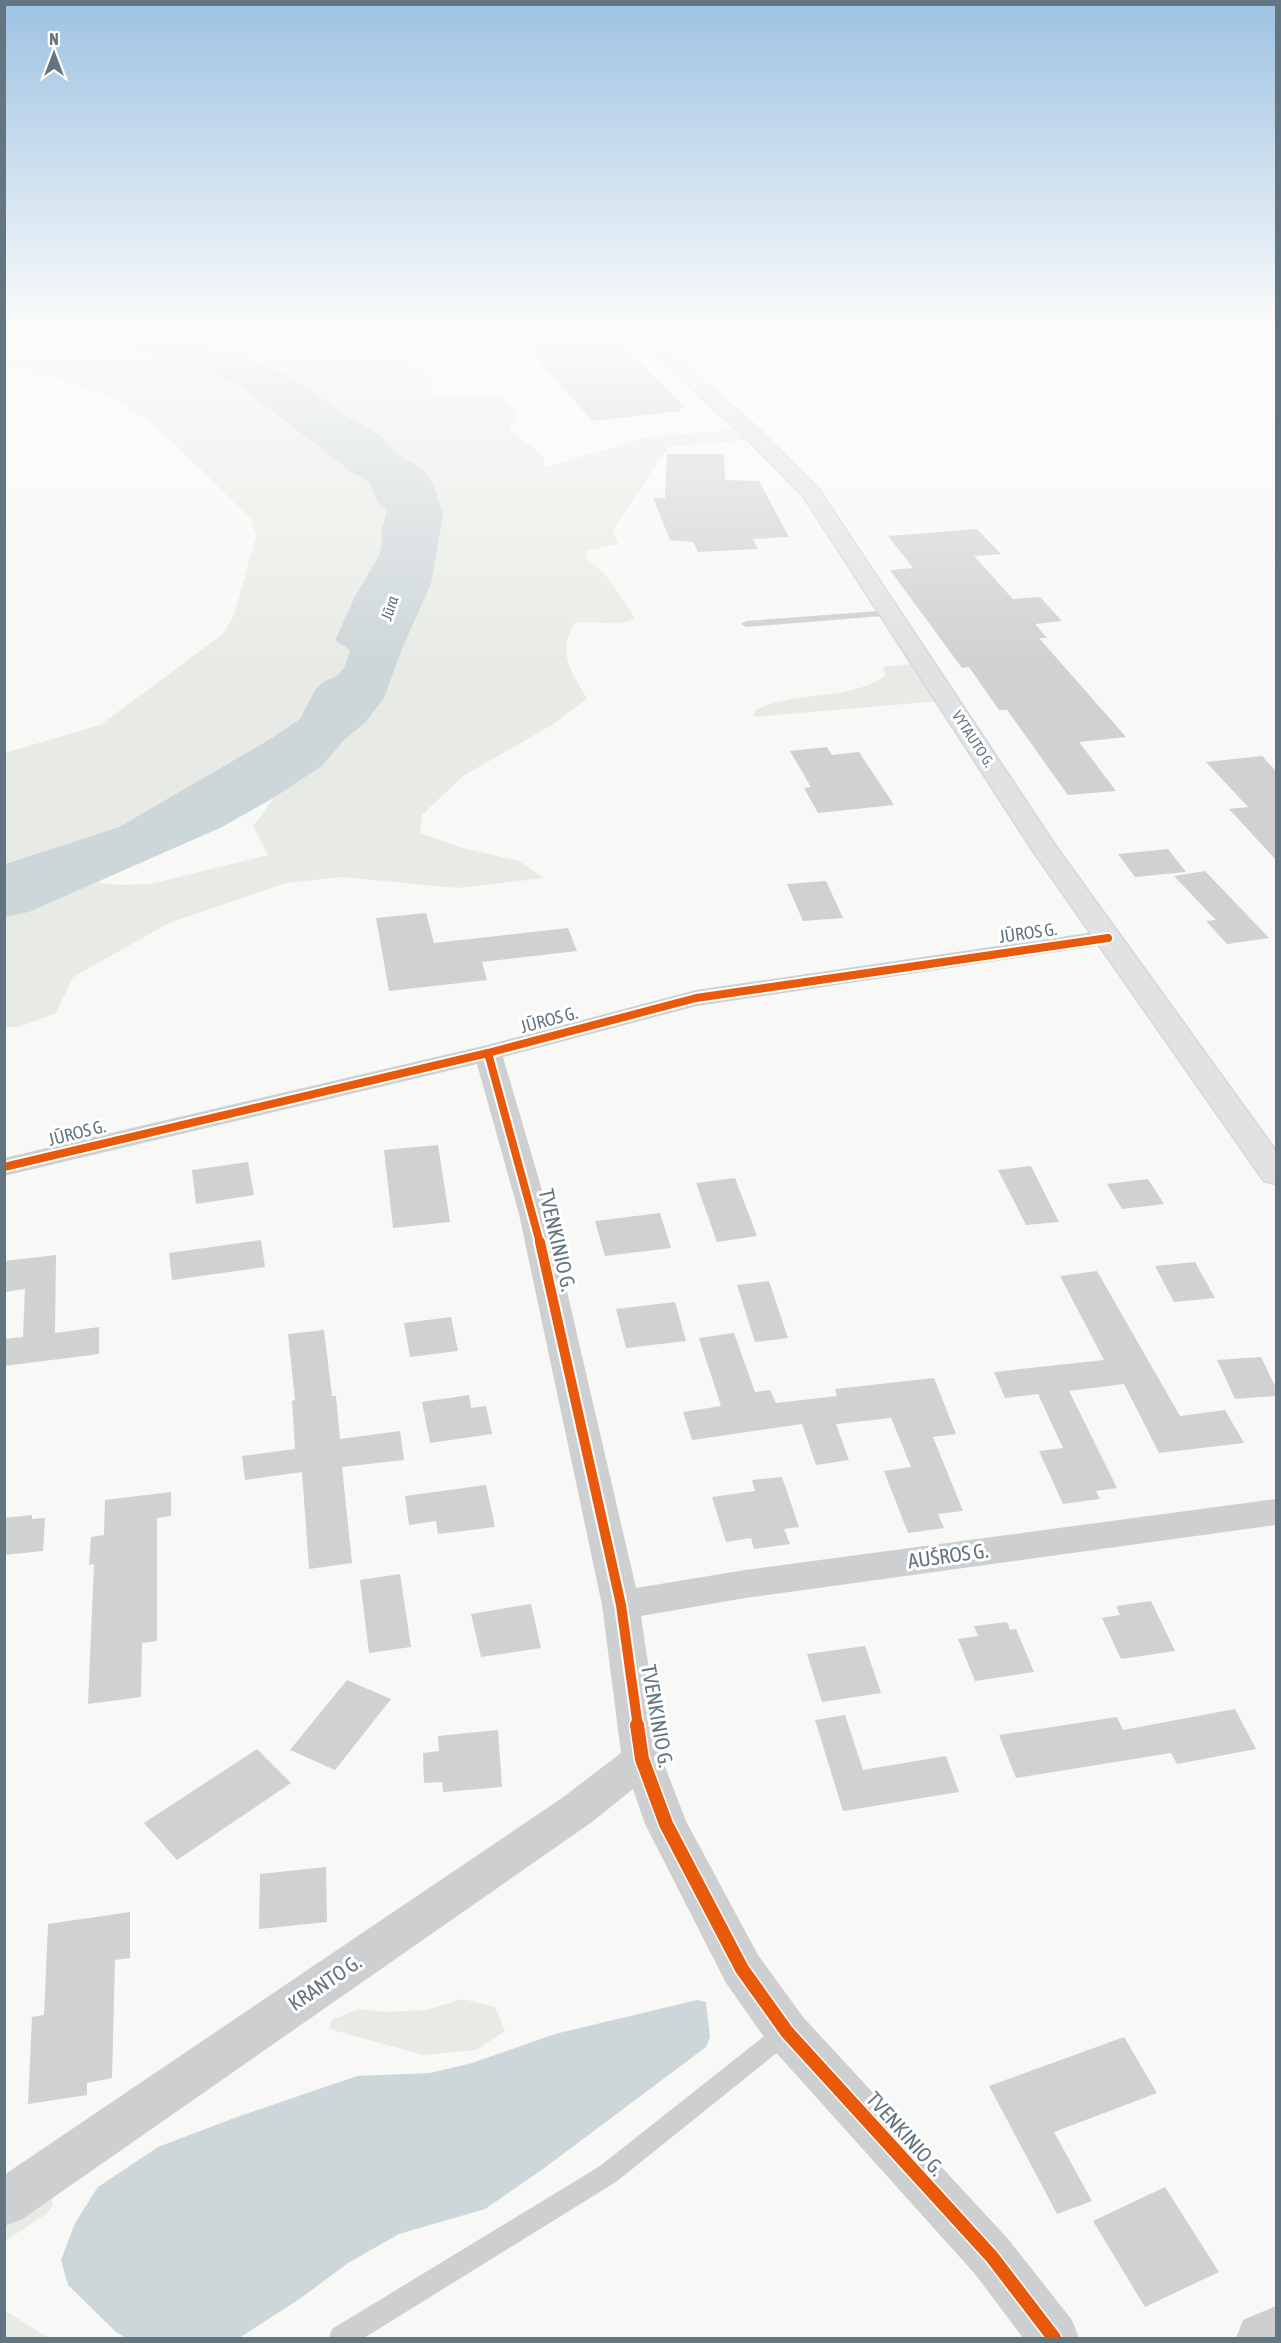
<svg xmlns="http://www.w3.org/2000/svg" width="1281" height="2343" font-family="'Asap Condensed',sans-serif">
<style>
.green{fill:#e8ebe5}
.water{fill:#cdd6d8}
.building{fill:#d0d2d2}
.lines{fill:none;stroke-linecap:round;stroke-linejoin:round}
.secondary-casing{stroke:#d5d6d7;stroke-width:3}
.lane{fill:#cecfd0;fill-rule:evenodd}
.street{fill:#cecfd0;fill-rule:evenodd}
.secondary{fill:#e1e2e3;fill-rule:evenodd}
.cycleway-far2-casing{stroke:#fff;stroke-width:12}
.cycleway-far1-casing{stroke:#fff;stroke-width:14}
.cycleway-casing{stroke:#fff;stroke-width:17}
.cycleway-far2{stroke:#e8590c;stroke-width:8}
.cycleway-far1{stroke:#e8590c;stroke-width:10}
.cycleway{stroke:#e8590c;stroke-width:14}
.labels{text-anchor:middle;stroke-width:6;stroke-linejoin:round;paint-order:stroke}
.far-street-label{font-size:15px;fill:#637581;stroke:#fff}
.far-water-label{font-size:16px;font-style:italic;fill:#5e747c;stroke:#fff}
.street-label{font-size:18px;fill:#637581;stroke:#fff}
.near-street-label{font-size:21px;fill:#637581;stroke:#fff}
</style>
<rect width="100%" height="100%" fill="#f8f8f7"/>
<g class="green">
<path d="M5,333H44L81,338L116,348L170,358L207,371L236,383L351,472L369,482L378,503L387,510L381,532L382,542L379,556L355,596L335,639L350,650L344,668L337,677L323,682L315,690L300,719L272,738L119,827L5,864V753L100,725L223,634L234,615L256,536L251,519C219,488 188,454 154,426C112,392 56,376 5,368Z"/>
<path d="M156,333H303L410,355L430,379L431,395H501L518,412L509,429L544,457L545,467L648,437L732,430L759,439L668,447L613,530L618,544L586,551L587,559L606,575L635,618C615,629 598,619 575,623C556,653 572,672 587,699L550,726L463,776L422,815L420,833L463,848L519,861L544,878L457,888L342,877L286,883L169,923L73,977L56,1013L19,1027H5V917L29,912L95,882L118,885L151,884L268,855L253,826L275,797L322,766L344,740L365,723L384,698L402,649L431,584L420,467L395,453L380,435L347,416L289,375L214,346Z"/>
<path d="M917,664L939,701L753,717L756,710C796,690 847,702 885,676L883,667Z"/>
<polygon points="463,1999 495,2007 505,2031 476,2050 423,2055 329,2029 332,2020 358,2009 385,2012 426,2010"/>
<polygon points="51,2198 53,2205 46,2214 5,2241 5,2221"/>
<polygon points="4,2310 49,2338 5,2338"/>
</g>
<g class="water">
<polygon points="44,333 156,333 214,346 289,375 347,416 380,435 395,453 420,467 432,482 443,513 431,584 402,649 384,698 365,723 344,740 322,766 275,797 222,827 29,912 5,917 5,864 119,827 272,738 300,719 315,690 323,682 337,676 344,668 350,650 335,640 355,596 379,556 382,542 381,532 387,510 378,503 369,482 351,472 236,383 170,358"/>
<polygon points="697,2000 706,2002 710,2037 706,2047 543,2169 485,2209 399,2234 348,2263 301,2298 239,2338 126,2338 116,2332 68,2285 61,2260 75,2223 98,2187 158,2147 237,2117 357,2076 430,2073 472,2063 555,2034"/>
</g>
<g class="building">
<polygon points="523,333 610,333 686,408 679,409 682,411 592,421 525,344 534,343"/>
<polygon points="667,454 724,454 725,480 759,481 789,537 753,539 758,549 698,552 693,542 670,540 653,498 665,498"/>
<polygon points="977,529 1001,554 974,556 1013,599 1040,597 1062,621 1035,624 1047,638 1039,638 1126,737 1079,742 1116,791 1068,795 1007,710 999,710 969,667 962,668 890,570 913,568 888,536"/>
<polygon points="827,747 832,755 859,752 894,805 818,813 804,788 811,787 790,751"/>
<polygon points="1262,756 1276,771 1276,860 1229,809 1248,807 1206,762"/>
<polygon points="1168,849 1186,872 1135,877 1118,854"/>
<polygon points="1205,871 1269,938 1227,944 1206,921 1216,920 1174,876"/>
<polygon points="826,881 843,918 803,921 787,884"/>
<polygon points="426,913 434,943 568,928 577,951 482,962 487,980 389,991 376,918"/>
<polygon points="438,1145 450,1222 393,1228 384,1150"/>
<polygon points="248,1162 254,1195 196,1204 192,1170"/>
<polygon points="1031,1166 1059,1222 1026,1225 998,1170"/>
<polygon points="735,1178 757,1236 717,1242 696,1183"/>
<polygon points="1148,1179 1164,1204 1122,1209 1107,1184"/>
<polygon points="660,1213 671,1248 605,1256 595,1221"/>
<polygon points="261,1240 265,1267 172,1280 169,1253"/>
<polygon points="56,1255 55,1333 99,1327 99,1354 4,1366 4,1339 23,1337 25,1289 4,1292 4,1261"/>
<polygon points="1195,1262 1215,1298 1174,1302 1155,1266"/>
<polygon points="1097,1271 1180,1416 1225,1410 1244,1443 1159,1453 1124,1384 1069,1391 1117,1488 1096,1491 1100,1499 1063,1504 1039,1451 1063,1448 1038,1394 1005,1398 994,1372 1104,1360 1060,1276"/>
<polygon points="769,1281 788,1338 755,1342 737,1285"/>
<polygon points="675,1302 686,1341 626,1348 616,1309"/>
<polygon points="451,1317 458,1351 410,1357 404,1323"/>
<polygon points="324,1330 332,1396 336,1396 340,1439 400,1431 404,1460 342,1467 352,1563 309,1569 302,1472 245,1480 242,1456 295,1449 292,1401 295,1400 288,1334"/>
<polygon points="734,1333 755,1392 770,1390 776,1403 837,1396 835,1389 934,1378 956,1434 933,1437 963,1511 938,1514 944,1528 908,1533 884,1471 911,1467 891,1418 836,1424 849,1460 816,1465 802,1424 692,1440 683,1412 721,1406 699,1338"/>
<polygon points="1261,1357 1276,1388 1276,1396 1235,1399 1217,1360"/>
<polygon points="469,1395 471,1408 486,1406 492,1434 430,1443 422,1402"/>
<polygon points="782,1477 799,1527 784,1529 790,1544 754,1549 751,1538 726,1542 712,1497 755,1491 752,1480"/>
<polygon points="486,1485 495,1527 438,1534 436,1521 409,1525 405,1496"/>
<polygon points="171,1492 171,1516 157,1518 157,1641 142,1643 141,1697 88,1704 94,1564 89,1565 91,1537 104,1535 105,1500"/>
<polygon points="32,1515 32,1519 45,1518 43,1551 4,1555 4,1518"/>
<polygon points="400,1574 411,1647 369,1653 360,1580"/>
<polygon points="1151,1601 1175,1651 1121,1659 1102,1618 1120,1615 1116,1606"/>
<polygon points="531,1604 541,1648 481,1657 471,1614"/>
<polygon points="1007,1622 1010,1630 1016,1629 1034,1672 975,1681 958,1639 978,1636 974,1626"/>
<polygon points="865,1646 881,1693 822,1702 807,1654"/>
<polygon points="347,1680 391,1699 335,1770 290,1750"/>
<polygon points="1235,1709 1256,1749 1177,1764 1171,1753 1016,1778 999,1735 1117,1717 1123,1730"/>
<polygon points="845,1715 863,1770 946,1756 959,1792 843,1811 815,1720"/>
<polygon points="498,1730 502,1787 443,1792 442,1782 424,1783 423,1753 439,1751 438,1736"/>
<polygon points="257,1749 291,1783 177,1860 144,1823"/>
<polygon points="326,1867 327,1922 259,1929 260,1874"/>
<polygon points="130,1912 130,1958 115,1960 112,2078 87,2083 87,2095 28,2104 32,2017 44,2015 48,1924"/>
<polygon points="1124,2037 1157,2093 1054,2132 1092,2201 1057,2214 989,2086"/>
<polygon points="1165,2187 1219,2272 1145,2307 1093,2221"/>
</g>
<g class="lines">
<g class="secondary-casing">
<polygon id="secondary" points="630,333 647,333 755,426 818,488 1057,848 1276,1151 1276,1184 1264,1181 1033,851 803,496 742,434"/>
</g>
<g class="lane">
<polygon points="749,333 765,333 657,352 653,350"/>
<polygon points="891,610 896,613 895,615 746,627 741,624 746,621"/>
<polygon points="785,2023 793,2026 796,2033 793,2040 616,2182 364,2338 329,2338 332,2329 600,2166 777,2026"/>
</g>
<g class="street">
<polygon points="1108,930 1117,933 1121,938 1117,943 697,1006 503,1057 549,1214 636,1588 745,1570 1276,1499 1276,1525 745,1598 641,1616 662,1759 686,1821 758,1955 803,2017 1009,2240 1072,2320 1079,2338 1023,2338 975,2274 771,2047 726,1983 645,1824 633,1789 592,1822 21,2220 4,2226 4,2175 562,1798 621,1753 602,1605 519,1214 477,1064 4,1176 4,1158 483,1046 696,990"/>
<polygon points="1276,2306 1276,2338 1236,2338 1243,2320"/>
</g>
<use href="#secondary" class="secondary"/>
<g class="cycleway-far2-casing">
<g id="cycleway-far2">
<polyline points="488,1053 540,1243"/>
<polyline points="4,1167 488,1053 696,998 1108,938"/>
</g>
</g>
<g class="cycleway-far1-casing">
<polyline id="cycleway-far1" points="540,1242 621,1605 638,1727"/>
</g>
<g class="cycleway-casing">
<polyline id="cycleway" points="637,1725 642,1759 666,1824 742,1969 787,2032 992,2257 1054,2338"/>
</g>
<use href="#cycleway-far2" class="cycleway-far2"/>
<use href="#cycleway-far1" class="cycleway-far1"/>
<use href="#cycleway" class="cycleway"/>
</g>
<linearGradient id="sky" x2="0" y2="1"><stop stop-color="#9dc2e2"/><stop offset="0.5" stop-color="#fcfcfb"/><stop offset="1" stop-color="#fcfcfb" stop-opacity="0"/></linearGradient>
<rect width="1281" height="661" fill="url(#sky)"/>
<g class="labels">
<g class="far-street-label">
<text transform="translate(973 739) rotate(57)" y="5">VYTAUTO G.</text>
</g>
<g class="far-water-label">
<text transform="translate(389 608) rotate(-72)" y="6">Jūra</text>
</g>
<g class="street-label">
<text transform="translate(1028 933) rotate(-8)" y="6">JŪROS G.</text>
<text transform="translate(549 1020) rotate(-15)" y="6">JŪROS G.</text>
<text transform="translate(77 1133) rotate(-14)" y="6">JŪROS G.</text>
</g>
<g class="near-street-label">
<text transform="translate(557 1240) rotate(77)" y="7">TVENKINIO G.</text>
<text transform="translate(948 1556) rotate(-8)" y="7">AUŠROS G.</text>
<text transform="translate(657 1716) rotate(80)" y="7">TVENKINIO G.</text>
<text transform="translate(325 1983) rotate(-34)" y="7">KRANTO G.</text>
<text transform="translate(905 2134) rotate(48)" y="7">TVENKINIO G.</text>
</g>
</g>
<rect width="1281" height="2343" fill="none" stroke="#637581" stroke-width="12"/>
<g transform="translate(54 54)" stroke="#ffffff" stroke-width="4.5" paint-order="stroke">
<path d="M0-4.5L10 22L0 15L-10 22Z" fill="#637581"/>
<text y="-9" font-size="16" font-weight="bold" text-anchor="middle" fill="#637581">N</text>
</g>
</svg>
